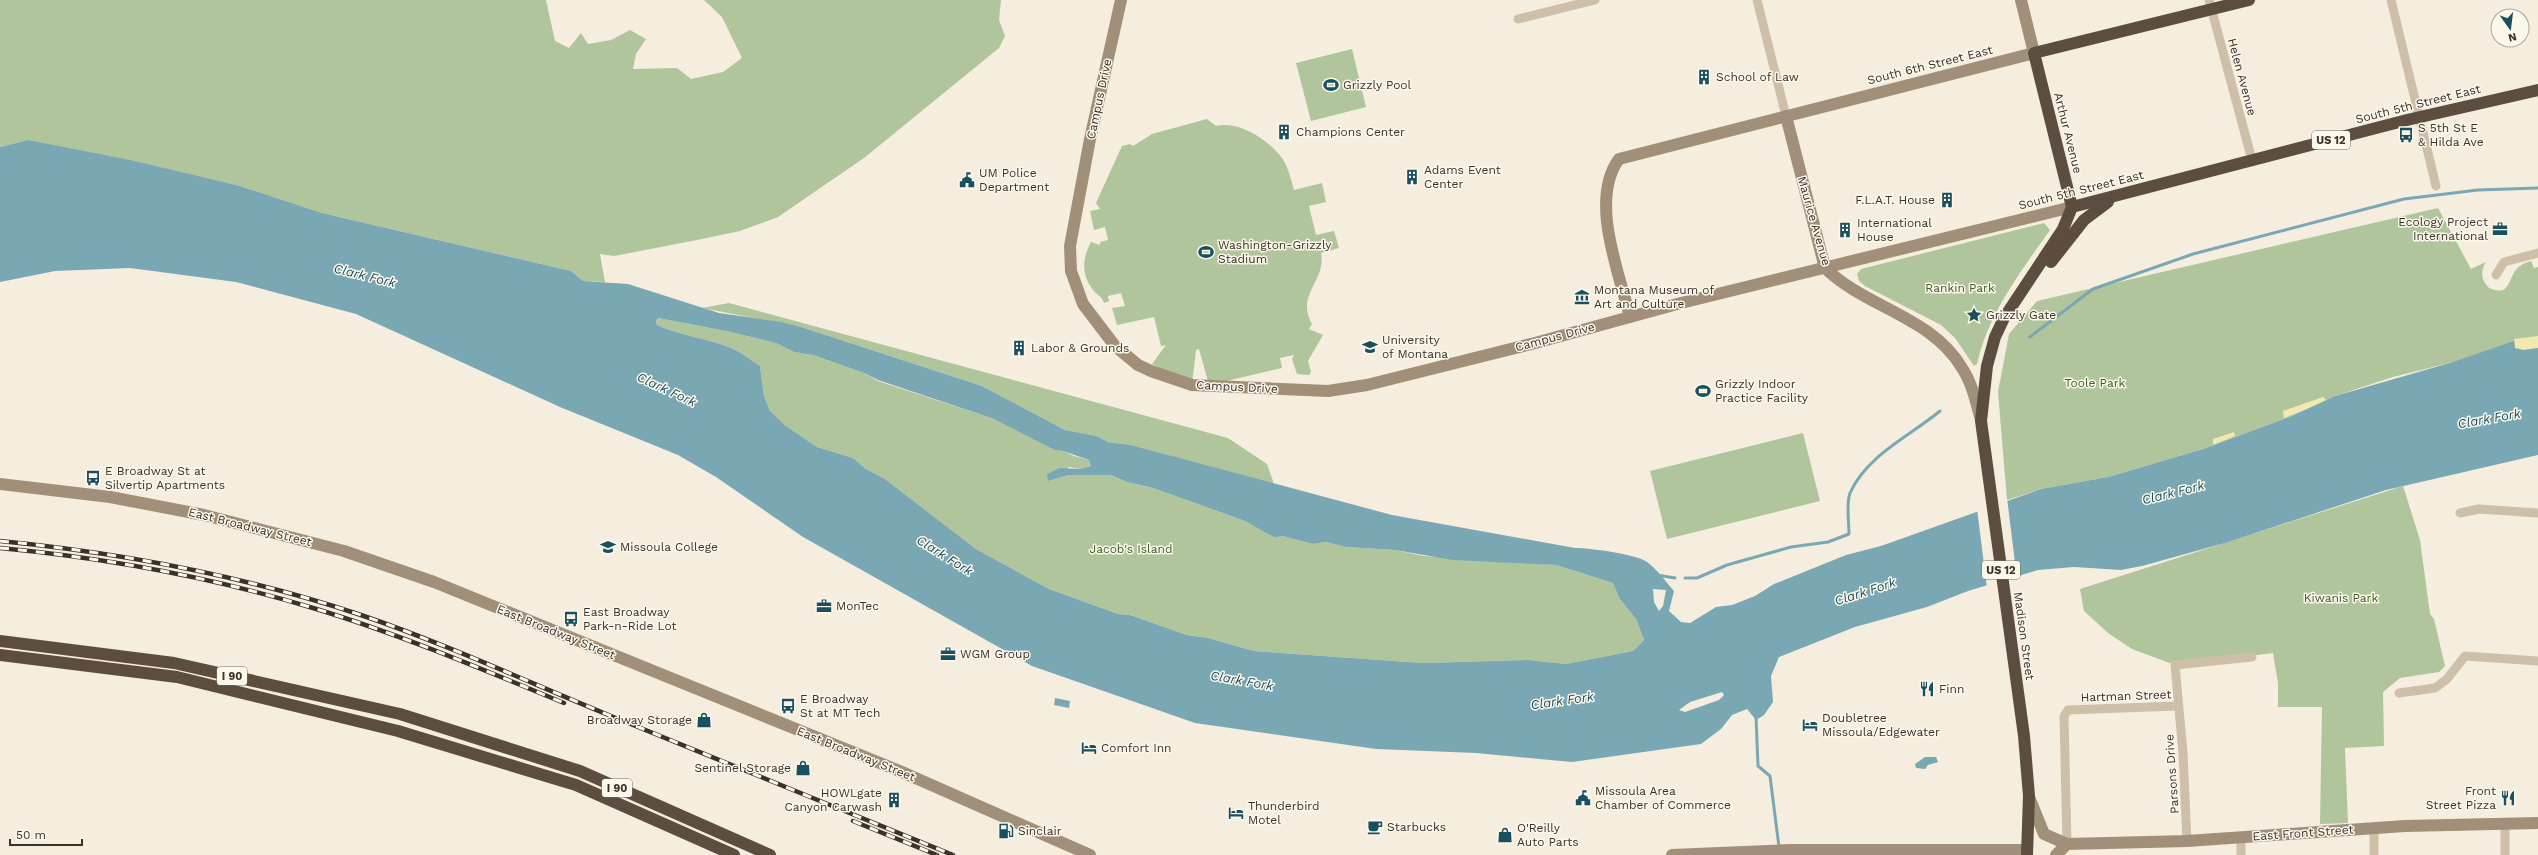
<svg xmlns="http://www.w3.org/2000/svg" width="2538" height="855" font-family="'Work Sans',sans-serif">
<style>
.green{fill:#b0c59c}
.sand{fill:#f2e8b2}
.water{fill:#7aa7b4;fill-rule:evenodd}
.pier{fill:#f5eede}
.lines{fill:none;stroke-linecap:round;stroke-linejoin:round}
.stream{stroke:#7aa7b4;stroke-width:3}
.street{stroke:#cec0a8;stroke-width:9}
.secondary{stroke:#a28f79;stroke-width:12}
.highway{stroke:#5c4d3f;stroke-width:12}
.rail-casing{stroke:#3a3129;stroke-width:4.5}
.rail{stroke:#fbf7eb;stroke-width:3;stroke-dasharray:9;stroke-linecap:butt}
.labels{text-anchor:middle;stroke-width:3;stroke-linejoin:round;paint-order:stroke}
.shield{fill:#fbf7eb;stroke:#746c63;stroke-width:1}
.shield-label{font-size:11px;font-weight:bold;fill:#3a3129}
.street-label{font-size:12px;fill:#3a3129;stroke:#fbf7eb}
.poi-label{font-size:12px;fill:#3a3129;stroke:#fbf7eb;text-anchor:start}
.park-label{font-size:12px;fill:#405b2a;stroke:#fbf7eb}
.water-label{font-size:13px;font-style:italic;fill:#1a4f60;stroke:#fbf7eb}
</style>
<rect width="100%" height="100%" fill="#f5eede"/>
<g class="green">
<polygon points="0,0 546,0 555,41 569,48 581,33 588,44 611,40 630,30 646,39 636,54 633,69 677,68 691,79 723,72 742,58 722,17 704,0 1001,0 999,20 1005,36 999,48 864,158 778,217 740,231 697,240 614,256 600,254 605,282 583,281 571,271 322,213 240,186 28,140 0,147"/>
<polygon points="1352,49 1366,107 1311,121 1296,63"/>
<path d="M1207,119L1216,126C1240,120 1268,140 1282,158C1288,167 1291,179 1294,190L1322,183L1326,202L1309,206L1316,235L1334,231L1339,248L1321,253C1327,280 1295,295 1312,324L1309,329L1323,335L1308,361L1311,372L1309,375L1297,374L1292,359L1294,355L1280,358L1282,368L1209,385L1199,349L1196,350L1192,384L1152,364L1166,345L1161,346L1154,317L1117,325L1112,308L1125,306L1121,293L1108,296L1109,301L1104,303C1102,296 1098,296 1094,291C1081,276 1082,259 1091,242L1100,245V242L1108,240L1105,227L1094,230L1090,211L1100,209L1096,203L1122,146L1130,144L1133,146L1152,134Z"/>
<path d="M2438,208L2471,269L2486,262C2480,271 2481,280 2489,288C2509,296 2507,284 2515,271C2519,265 2525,263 2531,261L2534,268L2538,267V348L2453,362L2393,377L2335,396L2292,416L2203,449L2108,477L2041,489L2007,500L1998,392L2009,334L2037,301Z"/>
<path d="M2044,223L2050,230C2020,273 1989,312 1977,364L1974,366L1955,338L1941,325L1865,286L1859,281L1857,274L1861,269Z"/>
<polygon points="729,303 1228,438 1267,464 1274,484 1131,445 1108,442 1097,436 1065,430 982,386 801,327 702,308"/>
<path d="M658,318L726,331L776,343L794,352L813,355L864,373L878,381L994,419L1074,456L1089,460L1091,466L1080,469L1069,467L1048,481L1069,475H1111L1127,482L1153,488L1245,521L1274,536H1282L1313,544L1326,542L1346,547L1395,550L1424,556L1556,565L1613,583L1619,598L1636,619L1644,640L1633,651L1566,664L1528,660L1423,663L1254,651L1208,638L1187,635L1130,615L1118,614L1049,589L976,549L885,479L866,469L853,458L817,447L786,426L770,411L764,396L760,366C751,360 741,352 731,348C707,338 681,336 657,325L656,321Z"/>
<polygon points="1803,433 1820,501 1667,539 1650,471"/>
<polygon points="2403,486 2420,540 2430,614 2434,619 2445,666 2439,672 2400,678 2383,692 2384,746 2345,748 2348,823 2320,824 2322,707 2278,707 2278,683 2273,653 2175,665 2132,649 2108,633 2084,611 2080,589"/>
</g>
<g class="sand">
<polygon points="2538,336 2538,348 2523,350 2515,348 2514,339"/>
<polygon points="2323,397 2327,401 2284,418 2283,411"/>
<polygon points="2234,432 2235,436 2213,445 2213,439"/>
</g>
<g class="water">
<path d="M28,140L130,160L240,186L322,213L571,271L583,281L628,284L719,313L781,322L801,327L982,386L1065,430L1097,436L1108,442L1131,445L1392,515L1575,548C1589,548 1636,554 1647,562C1657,569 1666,582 1674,591L1669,611L1681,622L1690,623L1716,607L1732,605L1755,596L1774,584L1846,555L1881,546L2041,489L2108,477L2203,449L2292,416L2335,396L2453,362L2514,341L2515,348L2523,350L2538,348V455L2386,490L2225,543L2142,566L2121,570L2074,567L2038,570L1968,591L1927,607L1855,627L1779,657L1771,676L1773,702L1764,715L1756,720L1747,709L1732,715L1721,729L1701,744L1572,762L1476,753L1376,749L1195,723L1032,666L803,537L716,477L678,455L560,407L356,314L236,282L130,268L55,271L0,282V147ZM658,318L726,331L776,343L794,352L813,355L864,373L878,380L994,419L1055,450H1060L1089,460L1091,466L1080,469L1060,468L1047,474L1048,481L1069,475H1111L1127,482L1153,488L1245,521L1274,537L1282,536L1313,544L1326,542L1346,547L1395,550L1453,560L1556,565L1613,583L1619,598L1636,619L1644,640L1633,651L1566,664L1528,660L1423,663L1254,651L1208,638L1187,635L1130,615L1118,614L1049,589L976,549L885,479L866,469L853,458L817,447L786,426L770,411L764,396L760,366C751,360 741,352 731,348C707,338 681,336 657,325L656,321ZM1653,589L1666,590L1663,606L1659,611L1654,602ZM1722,692L1724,695L1719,700L1685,712L1679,710L1690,702Z"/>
<polygon points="1055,698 1070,701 1069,708 1054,705"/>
<polygon points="1925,757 1936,757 1938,762 1928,765 1925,769 1916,768 1915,764"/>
</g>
<polygon class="pier" points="2007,498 2017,579 1987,588 1977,509"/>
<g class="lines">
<g class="stream">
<polyline points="2030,337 2093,289 2193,254 2404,199 2478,190 2538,188"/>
<polyline points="1657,575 1675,578"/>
<path d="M1685,578H1697L1727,565L1791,547L1828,542L1849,534C1849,522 1846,504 1850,493C1867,455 1910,436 1940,411"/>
<polyline points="1756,717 1758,766 1770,776 1779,847"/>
</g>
<g class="street">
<polyline points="1757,0 1786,116"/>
<polyline points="2209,0 2252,160"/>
<polyline points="2391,0 2436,186"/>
<polyline points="1518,19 1595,0"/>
<polyline points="2496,275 2504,262 2538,253"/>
<polyline points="2460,513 2479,509 2538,513"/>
<polyline points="2399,693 2435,688 2447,679 2465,656 2538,661"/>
<polyline points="2374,829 2374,855"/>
<polyline points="2187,841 2183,753 2175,665 2252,657"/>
<polyline points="2067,844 2064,716 2068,710 2178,706"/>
<polyline points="2241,855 2241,837"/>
<polyline points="2505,855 2505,824"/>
</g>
<g class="secondary">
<polyline points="1121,0 1090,139 1070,246 1071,271 1083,304 1115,346 1138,365 1151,371 1192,385 1328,391 1367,385 1535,343 1681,303 2072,207"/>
<path d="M1786,116L1825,268C1866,308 1931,316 1962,368C1972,383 1976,402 1981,420"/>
<path d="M1630,317C1619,272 1589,200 1619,159L2034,53L2021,0"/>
<polyline points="0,484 110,497 204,515 344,551 434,582 902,772 1090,855"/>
<polyline points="2029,797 2044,834 2067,844 2187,841 2405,826 2538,823"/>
<polyline points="1672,855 1791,850 2027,850"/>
<polyline points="2056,855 2067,844"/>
</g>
<g class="highway">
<polyline points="2072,207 2407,120 2538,90"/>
<polyline points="2051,262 2084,220 2108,202"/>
<polyline points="0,641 174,663 400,714 580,771 770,855"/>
<polyline points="0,655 177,677 398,731 576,785 734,855"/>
<polyline points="2027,855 2029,796 2024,736 1981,421 1987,366 1995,337 2004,318 2063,229 2072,207 2034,53 2249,0"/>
</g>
<g class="rail-casing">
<g id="rail">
<path d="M0,541C122,553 245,576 361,615C446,644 528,682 611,716C725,762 839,809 953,855"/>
<path d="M0,548C106,558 211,577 313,608C399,634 482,669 564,703"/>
<polyline points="853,821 937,855"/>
</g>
</g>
<use href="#rail" class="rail"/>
</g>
<defs>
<g id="building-bare" transform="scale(1.2)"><path d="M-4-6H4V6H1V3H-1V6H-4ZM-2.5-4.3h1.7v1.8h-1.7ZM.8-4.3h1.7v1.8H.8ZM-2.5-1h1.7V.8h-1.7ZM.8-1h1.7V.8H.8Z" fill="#1a4f60" stroke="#fbf7eb" stroke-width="2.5" paint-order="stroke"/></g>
<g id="stadium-bare" transform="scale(1.2)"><path d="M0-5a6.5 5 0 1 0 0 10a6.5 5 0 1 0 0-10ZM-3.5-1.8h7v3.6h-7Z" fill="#1a4f60" stroke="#fbf7eb" stroke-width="2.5" paint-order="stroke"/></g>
<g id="bus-bare" transform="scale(1.2)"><path d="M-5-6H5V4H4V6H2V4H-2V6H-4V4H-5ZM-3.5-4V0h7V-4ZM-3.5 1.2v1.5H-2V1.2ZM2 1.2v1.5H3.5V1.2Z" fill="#1a4f60" stroke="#fbf7eb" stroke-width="2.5" paint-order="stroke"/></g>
<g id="civic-bare" transform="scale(1.2)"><path d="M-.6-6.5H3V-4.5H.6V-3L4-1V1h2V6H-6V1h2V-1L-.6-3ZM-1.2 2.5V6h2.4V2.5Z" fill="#1a4f60" stroke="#fbf7eb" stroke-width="2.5" paint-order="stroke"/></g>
<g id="office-bare" transform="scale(1.2)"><path d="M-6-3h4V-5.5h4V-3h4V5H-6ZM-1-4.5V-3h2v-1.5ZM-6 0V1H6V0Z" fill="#1a4f60" stroke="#fbf7eb" stroke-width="2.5" paint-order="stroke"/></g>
<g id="museum-bare" transform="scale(1.2)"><path d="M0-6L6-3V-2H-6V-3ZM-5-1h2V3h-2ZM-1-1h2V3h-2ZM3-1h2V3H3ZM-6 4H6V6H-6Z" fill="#1a4f60" stroke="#fbf7eb" stroke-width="2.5" paint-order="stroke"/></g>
<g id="sight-bare" transform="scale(1.2)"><path d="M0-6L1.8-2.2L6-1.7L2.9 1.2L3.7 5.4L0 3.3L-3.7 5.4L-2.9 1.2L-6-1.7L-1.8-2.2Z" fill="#1a4f60" stroke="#fbf7eb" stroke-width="2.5" paint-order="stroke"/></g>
<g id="university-bare" transform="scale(1.2)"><path d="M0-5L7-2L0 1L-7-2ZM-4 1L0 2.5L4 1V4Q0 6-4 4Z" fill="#1a4f60" stroke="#fbf7eb" stroke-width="2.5" paint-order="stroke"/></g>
<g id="restaurant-bare" transform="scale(1.2)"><path d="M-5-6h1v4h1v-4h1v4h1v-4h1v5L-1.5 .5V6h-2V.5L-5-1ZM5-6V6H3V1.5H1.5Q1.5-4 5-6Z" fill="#1a4f60" stroke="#fbf7eb" stroke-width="2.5" paint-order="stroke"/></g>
<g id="shop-bare" transform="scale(1.2)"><path d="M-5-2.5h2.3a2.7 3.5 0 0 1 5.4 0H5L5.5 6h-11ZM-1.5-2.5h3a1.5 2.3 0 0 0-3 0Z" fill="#1a4f60" stroke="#fbf7eb" stroke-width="2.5" paint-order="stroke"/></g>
<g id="hotel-bare" transform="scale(1.2)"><path d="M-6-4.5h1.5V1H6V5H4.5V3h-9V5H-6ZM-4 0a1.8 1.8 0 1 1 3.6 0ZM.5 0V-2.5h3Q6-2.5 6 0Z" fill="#1a4f60" stroke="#fbf7eb" stroke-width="2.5" paint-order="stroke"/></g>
<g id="cafe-bare" transform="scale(1.2)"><path d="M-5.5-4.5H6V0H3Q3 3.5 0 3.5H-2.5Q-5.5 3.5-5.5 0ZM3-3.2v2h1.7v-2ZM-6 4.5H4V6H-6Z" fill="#1a4f60" stroke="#fbf7eb" stroke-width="2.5" paint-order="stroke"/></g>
<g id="fuel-bare" transform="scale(1.2)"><path d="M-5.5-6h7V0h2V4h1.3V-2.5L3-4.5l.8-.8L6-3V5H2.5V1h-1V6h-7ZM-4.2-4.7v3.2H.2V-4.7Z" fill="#1a4f60" stroke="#fbf7eb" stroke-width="2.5" paint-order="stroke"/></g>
</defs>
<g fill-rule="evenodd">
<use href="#building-bare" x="1704" y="77"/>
<use href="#stadium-bare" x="1331" y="85"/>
<use href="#building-bare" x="1284" y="132"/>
<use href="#bus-bare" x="2406" y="135"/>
<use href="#building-bare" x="1412" y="177"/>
<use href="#civic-bare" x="967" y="180"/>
<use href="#building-bare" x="1947" y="200"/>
<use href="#office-bare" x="2500" y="229"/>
<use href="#building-bare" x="1845" y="230"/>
<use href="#stadium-bare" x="1206" y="252"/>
<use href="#museum-bare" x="1582" y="297"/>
<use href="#sight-bare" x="1974" y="315"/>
<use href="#university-bare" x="1370" y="347"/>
<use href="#building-bare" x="1019" y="348"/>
<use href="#stadium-bare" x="1703" y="391"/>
<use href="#bus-bare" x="93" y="478"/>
<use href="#university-bare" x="608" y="547"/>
<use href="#office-bare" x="824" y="606"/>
<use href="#bus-bare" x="571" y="619"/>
<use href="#office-bare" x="948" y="654"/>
<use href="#restaurant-bare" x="1927" y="689"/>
<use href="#bus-bare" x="788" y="706"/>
<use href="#shop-bare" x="704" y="720"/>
<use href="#hotel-bare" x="1810" y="725"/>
<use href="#hotel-bare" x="1089" y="748"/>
<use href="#shop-bare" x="803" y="768"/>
<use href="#civic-bare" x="1583" y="798"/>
<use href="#restaurant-bare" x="2508" y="798"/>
<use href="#building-bare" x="894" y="800"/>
<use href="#hotel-bare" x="1236" y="813"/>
<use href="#cafe-bare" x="1375" y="827"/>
<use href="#fuel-bare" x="1006" y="831"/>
<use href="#shop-bare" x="1505" y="835"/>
</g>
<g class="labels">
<g class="shield">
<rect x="2312" y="131" width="38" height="18" rx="3"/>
<rect x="1982" y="561" width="38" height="18" rx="3"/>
<rect x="217" y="667" width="30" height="18" rx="3"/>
<rect x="602" y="779" width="30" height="18" rx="3"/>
</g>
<g class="shield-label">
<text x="2331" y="144">US 12</text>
<text x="2001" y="574">US 12</text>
<text x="232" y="680">I 90</text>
<text x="617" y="792">I 90</text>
</g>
<g class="street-label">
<text transform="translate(1930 65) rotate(-14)" y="4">South 6th Street East</text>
<text transform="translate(2242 77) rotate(75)" y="4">Helen Avenue</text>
<text transform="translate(1099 99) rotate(-78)" y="4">Campus Drive</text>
<text transform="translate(2418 104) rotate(-14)" y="4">South 5th Street East</text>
<text transform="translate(2068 133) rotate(76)" y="4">Arthur Avenue</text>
<text transform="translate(2081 190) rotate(-14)" y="4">South 5th Street East</text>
<text transform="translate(1814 221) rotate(74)" y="4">Maurice Avenue</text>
<text transform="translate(1555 337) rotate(-15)" y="4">Campus Drive</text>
<text transform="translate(1237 387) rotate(3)" y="4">Campus Drive</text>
<text transform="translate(250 527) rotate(14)" y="4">East Broadway Street</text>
<text transform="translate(556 632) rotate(22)" y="4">East Broadway Street</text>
<text transform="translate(2024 636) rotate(82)" y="4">Madison Street</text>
<text transform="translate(2126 696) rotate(-2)" y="4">Hartman Street</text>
<text transform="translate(856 754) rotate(22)" y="4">East Broadway Street</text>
<text transform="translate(2172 774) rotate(-94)" y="4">Parsons Drive</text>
<text transform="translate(2303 833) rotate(-4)" y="4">East Front Street</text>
</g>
<g class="poi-label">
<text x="1716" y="81">School of Law</text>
<text x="1343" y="89">Grizzly Pool</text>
<text x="2418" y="132">S 5th St E<tspan x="2418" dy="14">&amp; Hilda Ave</tspan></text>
<text x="1296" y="136">Champions Center</text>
<text x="1424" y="174">Adams Event<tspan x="1424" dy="14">Center</tspan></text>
<text x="979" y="177">UM Police<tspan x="979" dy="14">Department</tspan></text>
<text x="1935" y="204" text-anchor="end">F.L.A.T. House</text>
<text x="2488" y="226" text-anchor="end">Ecology Project<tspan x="2488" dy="14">International</tspan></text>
<text x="1857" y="227">International<tspan x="1857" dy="14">House</tspan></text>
<text x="1218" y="249">Washington-Grizzly<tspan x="1218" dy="14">Stadium</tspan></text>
<text x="1594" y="294">Montana Museum of<tspan x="1594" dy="14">Art and Culture</tspan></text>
<text x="1986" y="319">Grizzly Gate</text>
<text x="1382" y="344">University<tspan x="1382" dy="14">of Montana</tspan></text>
<text x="1031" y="352">Labor &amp; Grounds</text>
<text x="1715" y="388">Grizzly Indoor<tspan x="1715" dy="14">Practice Facility</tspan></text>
<text x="105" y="475">E Broadway St at<tspan x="105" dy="14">Silvertip Apartments</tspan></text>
<text x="620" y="551">Missoula College</text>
<text x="836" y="610">MonTec</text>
<text x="583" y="616">East Broadway<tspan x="583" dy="14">Park-n-Ride Lot</tspan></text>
<text x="960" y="658">WGM Group</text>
<text x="1939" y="693">Finn</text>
<text x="800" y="703">E Broadway<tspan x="800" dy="14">St at MT Tech</tspan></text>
<text x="1822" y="722">Doubletree<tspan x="1822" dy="14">Missoula/Edgewater</tspan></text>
<text x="692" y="724" text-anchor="end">Broadway Storage</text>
<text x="1101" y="752">Comfort Inn</text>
<text x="791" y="772" text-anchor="end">Sentinel Storage</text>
<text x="1595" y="795">Missoula Area<tspan x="1595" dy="14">Chamber of Commerce</tspan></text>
<text x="2496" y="795" text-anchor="end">Front<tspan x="2496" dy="14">Street Pizza</tspan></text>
<text x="882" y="797" text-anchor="end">HOWLgate<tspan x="882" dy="14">Canyon Carwash</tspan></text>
<text x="1248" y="810">Thunderbird<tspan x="1248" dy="14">Motel</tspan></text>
<text x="1387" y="831">Starbucks</text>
<text x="1517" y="832">O'Reilly<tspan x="1517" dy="14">Auto Parts</tspan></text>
<text x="1018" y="835">Sinclair</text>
</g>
<g class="park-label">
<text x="1960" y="292">Rankin Park</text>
<text x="2095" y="387">Toole Park</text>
<text x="1131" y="553">Jacob's Island</text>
<text x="2341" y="602">Kiwanis Park</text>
</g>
<g class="water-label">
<text transform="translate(365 275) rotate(14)" y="5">Clark Fork</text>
<text transform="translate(667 389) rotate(25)" y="5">Clark Fork</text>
<text transform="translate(2489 418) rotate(-10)" y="5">Clark Fork</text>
<text transform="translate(2173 492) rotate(-14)" y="5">Clark Fork</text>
<text transform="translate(945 555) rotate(32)" y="5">Clark Fork</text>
<text transform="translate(1865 591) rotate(-18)" y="5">Clark Fork</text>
<text transform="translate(1242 680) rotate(10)" y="5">Clark Fork</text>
<text transform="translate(1562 700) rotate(-8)" y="5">Clark Fork</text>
</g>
</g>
<g transform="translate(2510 28) rotate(166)"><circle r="19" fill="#fbf7eb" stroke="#aea89d"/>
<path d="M0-3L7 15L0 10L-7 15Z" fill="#1a4f60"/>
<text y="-6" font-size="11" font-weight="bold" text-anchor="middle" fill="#3a3129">N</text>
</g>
<path d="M10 839v6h72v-6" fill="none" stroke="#3a3129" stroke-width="2"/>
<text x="16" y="839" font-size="12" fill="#3a3129" stroke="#fbf7eb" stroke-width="3" paint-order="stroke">50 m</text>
</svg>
